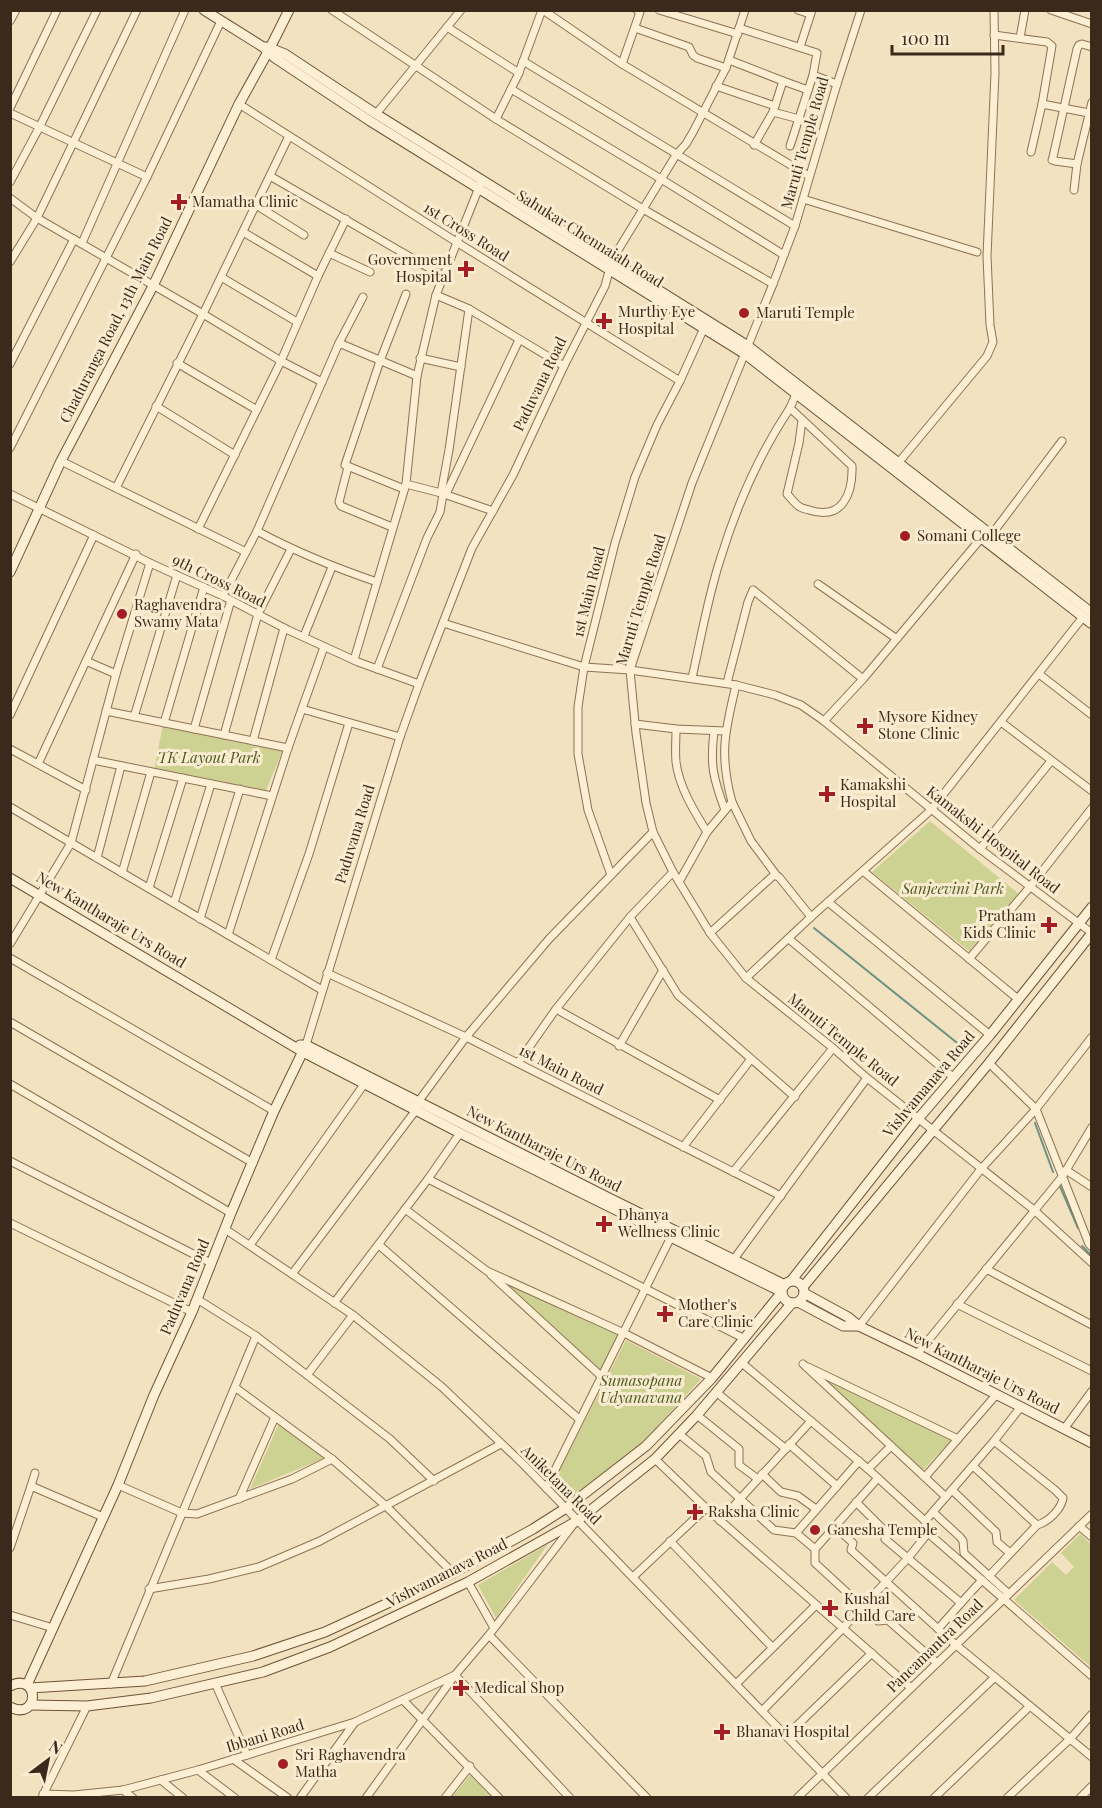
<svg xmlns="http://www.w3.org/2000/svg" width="1102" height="1808" font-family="'Playfair Display',serif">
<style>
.green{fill:#cdd292}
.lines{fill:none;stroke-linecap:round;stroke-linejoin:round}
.stream{stroke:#699387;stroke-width:2}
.street-casing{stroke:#8e7155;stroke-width:9}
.secondary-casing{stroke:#6f5238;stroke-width:11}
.street{stroke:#fcefd3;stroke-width:7}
.secondary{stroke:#fcefd3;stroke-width:9}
.poi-dot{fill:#a41e23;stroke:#f9ecd0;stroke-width:2}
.labels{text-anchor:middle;stroke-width:6;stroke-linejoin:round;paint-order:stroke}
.street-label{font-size:15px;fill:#3b2a1b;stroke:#f9ecd0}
.poi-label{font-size:15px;fill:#3b2a1b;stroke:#f9ecd0;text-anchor:start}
.park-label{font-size:15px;font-style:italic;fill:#4d5a20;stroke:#f9ecd0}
</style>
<rect width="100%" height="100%" fill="#f3e2bf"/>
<g class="green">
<polygon points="163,724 283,749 265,793 154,771"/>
<polygon points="930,821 1019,894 969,951 872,872"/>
<polygon points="504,1282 620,1334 600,1372"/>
<polygon points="626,1340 701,1379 643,1442 566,1501 551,1487"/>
<polygon points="823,1377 951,1440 923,1470"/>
<polygon points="279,1423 325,1458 250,1489"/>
<polygon points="1080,1534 1091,1544 1091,1667 1014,1600 1052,1562 1066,1575 1074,1567 1061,1553"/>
<polygon points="548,1544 496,1618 478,1585"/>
<polygon points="470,1775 491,1797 452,1797"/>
</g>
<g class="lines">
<g class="stream">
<polyline points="814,928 961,1046"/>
<polyline points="1035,1123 1053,1172"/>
<polyline points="1059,1184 1078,1228"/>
<polyline points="1082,1246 1092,1256"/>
</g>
<g class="street-casing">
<g id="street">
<polyline points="332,10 496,119 643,209 773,284"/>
<polyline points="543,10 622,64 809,176"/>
<polyline points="659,10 738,34"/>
<polyline points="798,10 810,14"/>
<polyline points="861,10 837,84 795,226 773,284 692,483 630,670 636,733 646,803 653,832 673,872 710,933 746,978 833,1048 867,1078 1034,1210 1092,1263"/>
<polyline points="1051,10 1092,24"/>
<polyline points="10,21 16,10"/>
<polyline points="447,27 519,73"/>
<polyline points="635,28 689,47 693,55 697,58 726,68"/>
<polyline points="739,28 817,53 813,75 790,146"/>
<polyline points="994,35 1047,42 1052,46 1042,104 1031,152"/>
<polyline points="1020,38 1025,10"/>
<polyline points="800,47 812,10"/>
<polyline points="729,60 783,81 773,112 754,145"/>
<polyline points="523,61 795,226"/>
<polyline points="622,64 640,12 637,10"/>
<polyline points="813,75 837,84"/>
<polyline points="783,81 808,90"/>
<polyline points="716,86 775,106"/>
<polyline points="511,89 661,179 784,255"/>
<polyline points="239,104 458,243 680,381"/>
<polyline points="1042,104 1089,113"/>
<polyline points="10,108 57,10"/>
<polyline points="773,112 799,119"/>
<polyline points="10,113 147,177"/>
<polyline points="376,114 461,10"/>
<polyline points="496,119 518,75 542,10"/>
<polyline points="1077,164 1055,161 1052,160 1053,157 1077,49 1079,45 1082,44 1092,47"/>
<polyline points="270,176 443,276"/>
<polyline points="10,182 40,126 97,10"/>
<polyline points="1074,190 1077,164 1092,102"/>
<polyline points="10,198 37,218 203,314 281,361 322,382"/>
<polyline points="803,199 977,252"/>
<polyline points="256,205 304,235"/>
<polyline points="243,232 318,276"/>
<polyline points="82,243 185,10"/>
<polyline points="329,253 370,272"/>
<polyline points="10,262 37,218 137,10"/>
<polyline points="221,277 297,322"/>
<polyline points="436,295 469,309 564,366"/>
<polyline points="339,343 417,376"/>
<polyline points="420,358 461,367"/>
<polyline points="177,363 257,410"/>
<polyline points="10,364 74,239"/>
<path d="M796,394L790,408L852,466C853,494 842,521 809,510C806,509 803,509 800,507C795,504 791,498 787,494L799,443L802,420"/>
<polyline points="156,406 235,455"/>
<polyline points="10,448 147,177 221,21"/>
<polyline points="61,461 246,552"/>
<polyline points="899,462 987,356 993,342 990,325 987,256 995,73 994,10"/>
<polyline points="348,467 339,502 341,506 392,527"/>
<polyline points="406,484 441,493 493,511"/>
<polyline points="116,488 203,314 289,136"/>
<polyline points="404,489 345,465 380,361 406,294"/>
<polyline points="441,493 449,450 469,309"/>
<polyline points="10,494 150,563 223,596 288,630 358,662 419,684"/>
<polyline points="446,494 519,340"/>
<polyline points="198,529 281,361 318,276 346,219"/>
<path d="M257,531C296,552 336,568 377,582"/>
<polyline points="992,534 1062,441"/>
<polyline points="818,584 897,639"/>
<polyline points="223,596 257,531 322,382 339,343 363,297"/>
<polyline points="443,623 584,667 630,670 736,685 775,695 801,705 824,721 980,849 1092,933"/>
<polyline points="304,636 332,567"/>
<polyline points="354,660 406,484 417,376 436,295 480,185"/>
<polyline points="86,661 116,674"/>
<polyline points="377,669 427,538 440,512 443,494"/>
<polyline points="1039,674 1092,715"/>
<path d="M692,678C701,638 708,596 721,557C737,505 760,453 790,408"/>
<polyline points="727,683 748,602 753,590 863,679"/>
<polyline points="302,709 400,737"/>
<polyline points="106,711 288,748"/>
<polyline points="10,715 94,535"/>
<polyline points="134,717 177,575"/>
<polyline points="824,721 863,679 983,536"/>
<polyline points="1001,722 1092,791"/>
<polyline points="164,723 204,587"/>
<polyline points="635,724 676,729 725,731"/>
<polyline points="194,729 231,600"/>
<path d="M676,729C676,740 675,751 676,762C679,787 694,811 707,832"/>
<path d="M714,731C710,765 713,778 725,810"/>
<polyline points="224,735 258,614 291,549"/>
<polyline points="253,741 284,628"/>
<polyline points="10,749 86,790"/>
<polyline points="93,760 272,796"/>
<polyline points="38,764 136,554"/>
<polyline points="732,802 751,841 777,876"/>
<polyline points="10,807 322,990"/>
<polyline points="980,849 1051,761"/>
<polyline points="97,858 121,766"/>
<polyline points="863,871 1018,999"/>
<polyline points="122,873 151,772"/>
<polyline points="611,875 588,810 578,754 578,707 584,667 615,543 635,477 657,425 680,381 704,328"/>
<path d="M679,882L707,832L732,802C719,754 725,731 736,685"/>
<polyline points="149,888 183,778"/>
<polyline points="828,902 990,1035"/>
<polyline points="174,903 211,784"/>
<polyline points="630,917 678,995 795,1097"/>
<polyline points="200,919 240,789"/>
<polyline points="710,933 774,875 779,877 811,917"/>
<polyline points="228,935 288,748 324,647"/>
<polyline points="789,939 954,1078"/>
<polyline points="10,944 71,843 116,674 150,563"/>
<polyline points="10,958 274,1111"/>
<polyline points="969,959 1029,888 1092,808"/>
<polyline points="271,960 309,854 349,723"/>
<polyline points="327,973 466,1037 781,1196"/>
<polyline points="746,978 811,917 931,810 1083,617"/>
<polyline points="556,1009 720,1100"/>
<polyline points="10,1022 253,1163"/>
<polyline points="306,1045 400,737 419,684 472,548 513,475 564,366 605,286 612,260 676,155 686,144 693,132 726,68 745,10"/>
<polyline points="619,1046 663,970"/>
<polyline points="518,1063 556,1009 630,917 673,872"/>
<polyline points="989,1063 1036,1109 1089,1244 1092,1247"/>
<polyline points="10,1084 231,1213"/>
<polyline points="683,1147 751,1059"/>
<polyline points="10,1161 211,1263"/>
<polyline points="1066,1170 1092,1187"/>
<polyline points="733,1172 833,1048"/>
<polyline points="428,1179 745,1339"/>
<polyline points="405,1209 487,1271 624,1333 712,1378"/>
<polyline points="10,1223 192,1312"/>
<polyline points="225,1229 353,1315 442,1387 524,1465 846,1798"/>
<polyline points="250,1245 365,1083"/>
<polyline points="379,1245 579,1419"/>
<polyline points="734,1259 867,1078"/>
<polyline points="986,1269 1092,1325"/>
<polyline points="292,1274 416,1110 418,1102 466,1037 549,939 653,832"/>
<polyline points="491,1275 601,1376"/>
<polyline points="197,1299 256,1336 307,1375 390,1439 434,1481"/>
<polyline points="334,1303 428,1179 460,1133"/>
<polyline points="957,1304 1092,1371"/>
<polyline points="859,1326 981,1169 1036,1109 1092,1037"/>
<polyline points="917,1354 1062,1177 1092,1127"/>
<polyline points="742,1363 868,1469 925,1521"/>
<polyline points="803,1364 946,1497"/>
<polyline points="808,1367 958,1439"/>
<polyline points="307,1375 353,1315"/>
<polyline points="236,1388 332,1459 386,1506 453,1573"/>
<polyline points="716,1392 786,1449"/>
<polyline points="697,1415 739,1449 739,1465 758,1479"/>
<polyline points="1064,1429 1092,1391"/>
<polyline points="679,1434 706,1456 711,1472 774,1530 796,1533 815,1549"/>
<path d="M994,1441L1055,1490L1063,1498C1061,1510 1048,1522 1037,1525"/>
<polyline points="789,1444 837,1486"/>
<polyline points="655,1459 706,1508 910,1687"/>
<polyline points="973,1466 1037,1525 989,1576"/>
<polyline points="868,1469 891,1446"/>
<polyline points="762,1474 781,1492 798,1496 816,1509"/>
<polyline points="925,1477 996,1395"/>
<polyline points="878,1478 815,1549 815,1563 878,1621 888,1620 937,1663"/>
<polyline points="118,1485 182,1513 197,1514 292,1479 332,1459"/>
<polyline points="31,1486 35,1473"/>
<polyline points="546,1488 671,1237"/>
<polyline points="952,1490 996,1532 997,1542 1010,1553"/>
<polyline points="239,1499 275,1417"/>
<polyline points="856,1502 888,1534 885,1539 961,1603 938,1629"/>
<polyline points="933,1512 960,1537 963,1541 964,1553 1009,1594"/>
<polyline points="720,1521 811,1421"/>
<polyline points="925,1521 994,1441 1020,1408"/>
<polyline points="1079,1526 1092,1537"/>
<polyline points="835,1527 853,1543 851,1550 956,1645 1092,1757"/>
<polyline points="796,1533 859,1461"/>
<polyline points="928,1533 1092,1676"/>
<polyline points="670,1541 772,1647"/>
<polyline points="10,1548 31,1486 103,1517"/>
<polyline points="633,1577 706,1508"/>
<polyline points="468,1582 494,1628"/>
<polyline points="149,1589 209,1579 259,1567 320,1541 501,1444"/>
<polyline points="961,1603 982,1580"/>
<polyline points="10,1615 53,1628"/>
<polyline points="489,1635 647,1798"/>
<polyline points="215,1683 247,1755"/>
<polyline points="111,1684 256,1336"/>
<polyline points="736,1684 816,1605"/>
<polyline points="403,1700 499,1798"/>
<polyline points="762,1711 843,1628 908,1558 928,1533 925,1521"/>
<polyline points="786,1736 872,1653"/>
<polyline points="233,1759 288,1798"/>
<polyline points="198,1770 235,1798"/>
<polyline points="161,1780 183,1798"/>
<polyline points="123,1790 133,1798"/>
<polyline points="43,1794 74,1795 123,1790 198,1770 355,1722 455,1675 570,1798"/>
<polyline points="43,1795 87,1706"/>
<polyline points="300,1798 355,1722"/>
<polyline points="366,1798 455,1675 489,1635 573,1525"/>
<polyline points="445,1798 470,1766"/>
<polyline points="797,1798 1092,1514"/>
<polyline points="868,1798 995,1677"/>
<polyline points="934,1798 1030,1706"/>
<polyline points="1007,1798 1070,1739 1092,1714"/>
<polyline points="1080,1798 1092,1786"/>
</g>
</g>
<g class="secondary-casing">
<g id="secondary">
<polyline points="204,10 263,47 275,58 370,121 745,354 1092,624"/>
<polyline points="265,47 270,48 285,54 376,114 748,346 1092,613"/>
<polyline points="10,572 61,461 153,286 239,104 269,50 289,10"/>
<polyline points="10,878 303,1052 460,1133 782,1292 712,1378 646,1446 566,1508 533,1529 453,1573 325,1632 253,1656 145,1681 30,1688"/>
<polyline points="300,1045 306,1045 609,1198 785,1285"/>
<polyline points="791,1281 918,1119 990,1035 1092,907"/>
<circle cx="793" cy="1292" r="11"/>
<polyline points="803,1287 989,1063 1092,933"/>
<polyline points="804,1293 848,1317 859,1326 917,1354 1092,1443"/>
<polyline points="798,1302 843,1326 859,1326"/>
<polyline points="27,1685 118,1485 154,1395 192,1312 231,1213 274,1111 306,1045"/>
<path d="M10,1686C40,1671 40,1722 10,1707"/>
<polyline points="30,1705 87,1706 151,1698 263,1672 330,1647 468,1582 577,1521 655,1459 697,1415 792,1303"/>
</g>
</g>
<use href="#street" class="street"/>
<use href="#secondary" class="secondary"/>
</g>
<g class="poi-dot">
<path d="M176 193h6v6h6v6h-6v6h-6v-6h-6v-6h6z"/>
<path d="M463 260h6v6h6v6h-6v6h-6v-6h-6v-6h6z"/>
<circle cx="744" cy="313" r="6"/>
<path d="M601 312h6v6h6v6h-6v6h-6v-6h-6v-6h6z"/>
<circle cx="905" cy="536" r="6"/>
<circle cx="122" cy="614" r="6"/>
<path d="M862 717h6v6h6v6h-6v6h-6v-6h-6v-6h6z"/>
<path d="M824 785h6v6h6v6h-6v6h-6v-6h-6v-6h6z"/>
<path d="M1046 916h6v6h6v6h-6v6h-6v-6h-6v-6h6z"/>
<path d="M601 1215h6v6h6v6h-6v6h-6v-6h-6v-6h6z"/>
<path d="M662 1305h6v6h6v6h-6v6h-6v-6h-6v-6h6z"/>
<path d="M692 1503h6v6h6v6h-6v6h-6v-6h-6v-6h6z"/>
<circle cx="815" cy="1530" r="6"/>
<path d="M827 1599h6v6h6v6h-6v6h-6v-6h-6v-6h6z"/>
<path d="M458 1679h6v6h6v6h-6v6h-6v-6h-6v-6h6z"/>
<path d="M719 1723h6v6h6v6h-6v6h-6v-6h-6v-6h6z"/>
<circle cx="283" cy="1764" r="6"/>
</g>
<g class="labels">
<g class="street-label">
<text transform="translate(805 143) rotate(-74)" y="5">Maruti Temple Road</text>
<text transform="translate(466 232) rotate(32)" y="5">1st Cross Road</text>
<text transform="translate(590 239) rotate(32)" y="5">Sahukar Chennaiah Road</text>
<text transform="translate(116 320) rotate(-63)" y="5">Chaduranga Road, 13th Main Road</text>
<text transform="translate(540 384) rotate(-64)" y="5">Paduvana Road</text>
<text transform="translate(219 581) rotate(26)" y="5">9th Cross Road</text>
<text transform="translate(589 592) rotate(-76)" y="5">1st Main Road</text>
<text transform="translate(641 600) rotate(-73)" y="5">Maruti Temple Road</text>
<text transform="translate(355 834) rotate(-73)" y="5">Paduvana Road</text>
<text transform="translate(993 840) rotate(38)" y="5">Kamakshi Hospital Road</text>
<text transform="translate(111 920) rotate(31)" y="5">New Kantharaje Urs Road</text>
<text transform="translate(843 1040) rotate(39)" y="5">Maruti Temple Road</text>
<text transform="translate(561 1070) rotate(27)" y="5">1st Main Road</text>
<text transform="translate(929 1084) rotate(-50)" y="5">Vishvamanava Road</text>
<text transform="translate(544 1149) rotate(27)" y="5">New Kantharaje Urs Road</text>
<text transform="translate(185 1287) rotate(-67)" y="5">Paduvana Road</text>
<text transform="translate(982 1371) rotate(27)" y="5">New Kantharaje Urs Road</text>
<text transform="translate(561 1485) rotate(45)" y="5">Aniketana Road</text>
<text transform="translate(447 1573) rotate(-27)" y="5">Vishvamanava Road</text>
<text transform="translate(935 1646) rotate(-44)" y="5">Pancamantra Road</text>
<text transform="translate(265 1736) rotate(-17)" y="5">Ibbani Road</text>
</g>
<g class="poi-label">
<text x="192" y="207">Mamatha Clinic</text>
<text x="452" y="265" text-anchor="end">Government<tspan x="452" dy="17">Hospital</tspan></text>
<text x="618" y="317">Murthy Eye<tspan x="618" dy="17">Hospital</tspan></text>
<text x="756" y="318">Maruti Temple</text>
<text x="917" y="541">Somani College</text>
<text x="134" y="610">Raghavendra<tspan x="134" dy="17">Swamy Mata</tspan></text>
<text x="878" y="722">Mysore Kidney<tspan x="878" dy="17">Stone Clinic</tspan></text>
<text x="840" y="790">Kamakshi<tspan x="840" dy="17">Hospital</tspan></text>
<text x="1036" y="921" text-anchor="end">Pratham<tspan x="1036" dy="17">Kids Clinic</tspan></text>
<text x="618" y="1220">Dhanya<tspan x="618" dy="17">Wellness Clinic</tspan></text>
<text x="678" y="1310">Mother's<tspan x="678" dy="17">Care Clinic</tspan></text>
<text x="708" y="1517">Raksha Clinic</text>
<text x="827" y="1535">Ganesha Temple</text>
<text x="844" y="1604">Kushal<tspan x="844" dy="17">Child Care</tspan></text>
<text x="474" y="1693">Medical Shop</text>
<text x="736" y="1737">Bhanavi Hospital</text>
<text x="295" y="1760">Sri Raghavendra<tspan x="295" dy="17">Matha</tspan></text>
</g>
<g class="park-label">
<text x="209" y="763">TK Layout Park</text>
<text x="953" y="894">Sanjeevini Park</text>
<text x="641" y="1386">Sumasopana<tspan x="641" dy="17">Udyanavana</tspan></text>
</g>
</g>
<rect width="1102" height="1808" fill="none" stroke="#3b2a1b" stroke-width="24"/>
<g transform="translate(48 1760) rotate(32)" stroke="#f9ecd0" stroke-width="4.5" paint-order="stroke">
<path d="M0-4.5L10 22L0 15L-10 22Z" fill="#3b2a1b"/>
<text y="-9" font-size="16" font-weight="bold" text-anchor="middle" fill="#3b2a1b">N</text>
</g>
<path d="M892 45v9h111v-9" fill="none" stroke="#3b2a1b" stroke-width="3"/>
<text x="901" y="45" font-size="18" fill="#3b2a1b" stroke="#f9ecd0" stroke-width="4.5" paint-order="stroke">100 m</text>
</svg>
